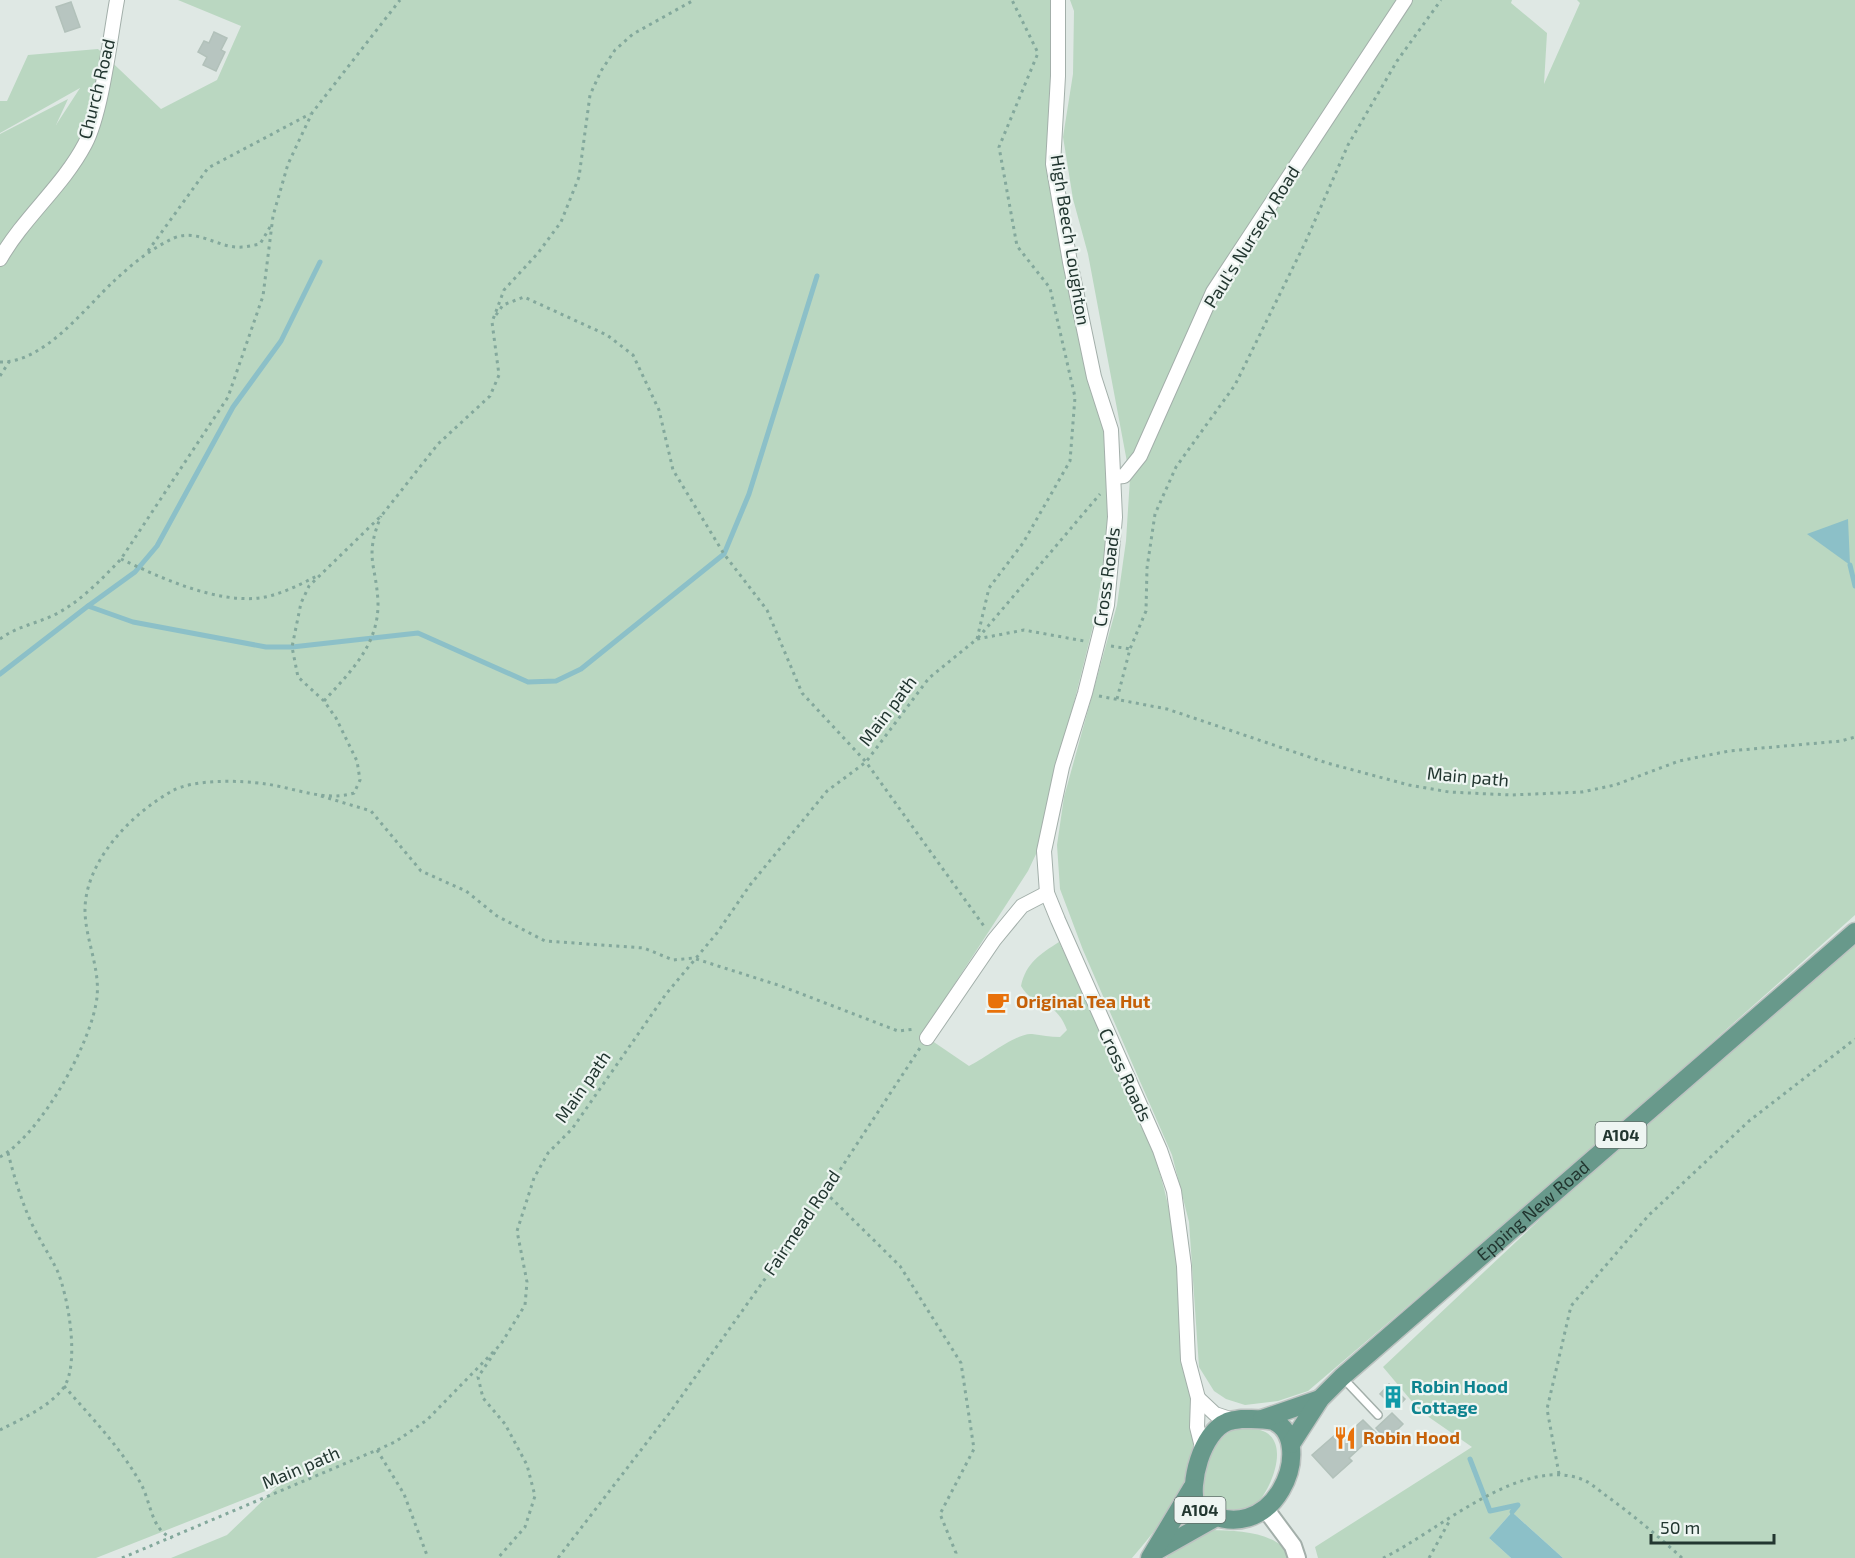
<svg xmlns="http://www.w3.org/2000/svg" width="1855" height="1558" font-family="'Exo 2',sans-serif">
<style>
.green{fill:#bad7c1}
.water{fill:#8cc0c8}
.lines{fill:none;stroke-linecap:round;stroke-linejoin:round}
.stream{stroke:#8cc0c8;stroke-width:5}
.building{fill:#b7c5c0;stroke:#b2c1ba;stroke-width:1.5}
.service-casing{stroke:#a3afaa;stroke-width:10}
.minor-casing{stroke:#a3afaa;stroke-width:16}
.tertiary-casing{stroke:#a3afaa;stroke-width:20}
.primary-casing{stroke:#bdc3c1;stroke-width:21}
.path{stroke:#83a89c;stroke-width:3;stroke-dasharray:3 4.5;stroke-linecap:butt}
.service{stroke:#fff;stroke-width:7}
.minor{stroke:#fff;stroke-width:14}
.tertiary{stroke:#fff;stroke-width:16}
.primary{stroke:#68998b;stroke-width:18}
.labels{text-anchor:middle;stroke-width:4.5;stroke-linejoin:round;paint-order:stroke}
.shield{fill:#eef5f2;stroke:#5f6f6a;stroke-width:1.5}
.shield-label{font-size:16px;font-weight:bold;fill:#223630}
.street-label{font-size:18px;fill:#223630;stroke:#eef5f2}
.food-label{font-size:18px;font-weight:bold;fill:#c56008;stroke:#eef5f2;text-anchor:start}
.culture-label{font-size:18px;font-weight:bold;fill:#0d838f;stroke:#eef5f2;text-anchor:start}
</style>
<rect width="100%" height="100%" fill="#dfe8e4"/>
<g class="green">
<path d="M178,0H1052L1054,47L1049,132L1107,440L1110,493L1106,550L1095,618L1037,852L1028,871L922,1034L969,1066C984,1059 1018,1032 1032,1034C1042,1035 1050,1037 1060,1037L1067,1030C1053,995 1036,1011 1021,986C1026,963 1040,954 1059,942C1100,1029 1151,1119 1170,1214C1180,1262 1178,1311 1184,1358C1188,1392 1199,1429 1191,1462C1183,1497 1155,1531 1132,1558H171L227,1535L278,1486L96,1558H0V134L68,99L56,125L80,88L0,133V101H7L28,55L98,49L161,109L217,80L241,26Z"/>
<polygon points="1070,0 1512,0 1511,3 1547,33 1544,84 1580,3 1577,0 1855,0 1855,915 1584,1156 1308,1391 1278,1401 1245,1405 1226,1399 1214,1391 1199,1367 1189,1222 1172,1155 1083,950 1060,889 1057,845 1064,797 1117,605 1126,541 1130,478 1088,254 1073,199 1063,137 1073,74 1074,11"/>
<polygon points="1855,943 1855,1558 1563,1558 1512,1512 1489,1538 1511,1558 1318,1558 1315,1547 1472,1447 1420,1411 1383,1367 1553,1207"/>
<path d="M1235,1429C1244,1429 1255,1428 1263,1431C1290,1442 1272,1486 1259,1501C1251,1509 1244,1512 1234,1515L1204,1501C1198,1476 1212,1439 1235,1429Z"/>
<path d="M1210,1530C1241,1531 1274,1531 1294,1558H1166L1186,1539Z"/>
</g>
<g class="water">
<polygon points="1848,519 1850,565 1807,534"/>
<polygon points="1512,1512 1563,1558 1511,1558 1489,1538"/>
</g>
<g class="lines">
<g class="stream">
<polyline points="1850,565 1855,586"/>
<polyline points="88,606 135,572 157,546 233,407 281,341 320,262"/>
<polyline points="0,674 88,606 133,622 266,647 292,647 418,633 528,682 556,681 581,669 724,554 749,494 817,276"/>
<polyline points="1470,1459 1490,1511 1518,1505 1512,1512"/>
</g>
</g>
<g class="building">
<polygon points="71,2 80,27 65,32 56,7"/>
<polygon points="214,32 227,38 221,50 225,52 216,71 203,65 207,57 198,52 204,41 209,43"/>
<polygon points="1389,1384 1405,1399 1396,1409 1380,1394"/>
<polygon points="1392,1413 1403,1424 1387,1440 1376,1428"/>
<polygon points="1363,1420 1376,1433 1349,1458 1352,1461 1333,1478 1312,1455 1343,1428 1348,1433"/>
</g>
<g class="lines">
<g class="service-casing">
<polyline id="service" points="1342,1377 1378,1415"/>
</g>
<g class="minor-casing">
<g id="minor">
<polyline points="1058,0 1058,76 1053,164 1070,262 1094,377 1111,430 1115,517 1107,605 1085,693 1062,767 1044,851 1047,893 1058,920 1160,1150 1174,1191 1184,1266 1188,1360 1198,1398 1197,1427 1203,1451"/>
<path d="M0,259C24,217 63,186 85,144C102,112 110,38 117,0"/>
<polyline points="1114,477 1124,476 1140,456 1213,292 1405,0"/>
<polyline points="927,1038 994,940 1022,906 1047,893"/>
<polyline points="1198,1398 1215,1414 1233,1420"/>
</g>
</g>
<g class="tertiary-casing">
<polyline id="tertiary" points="1267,1511 1293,1546 1297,1558"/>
</g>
<g class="primary-casing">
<g id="primary">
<path d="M1241,1419C1252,1419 1263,1418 1273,1421C1318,1439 1275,1558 1196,1507C1188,1484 1202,1432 1227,1422C1231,1420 1237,1420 1241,1419Z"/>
<polyline points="1262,1419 1320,1399"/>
<path id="s1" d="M1291,1444L1320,1399L1342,1377L1855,932"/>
<polyline points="1158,1550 1213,1519"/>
<polyline points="1150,1558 1192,1488"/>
</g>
</g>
<g class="path">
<polyline points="148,251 208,168 310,114"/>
<polyline points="496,315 503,305 524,297 607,335 633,355 659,410 673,470 724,554 767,610 802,693 866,762 986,929"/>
<path d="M0,362C44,363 85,308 114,281C132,264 152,248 174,238C198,228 219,249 242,247C248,247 254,245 260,244L270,227"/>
<polyline points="0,376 9,362"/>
<path d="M121,559C161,578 215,603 260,598C280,595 299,585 317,576"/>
<polyline points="978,638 1100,494"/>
<path d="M0,639C16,627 34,624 52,616C78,604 101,580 121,559L228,397L263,296L273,216L288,164L312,113L400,0"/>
<polyline points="977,639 989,588 1023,543 1070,461 1075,397 1050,288 1017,246 999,147 1038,53 1012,0"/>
<polyline points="1111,646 1130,649"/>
<polyline points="1099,696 1167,709 1327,763 1409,785 1449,792 1511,795 1582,792 1615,785 1679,761 1729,751 1841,741 1855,737"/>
<polyline points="1117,699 1130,649 1146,611 1147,568 1155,514 1176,467 1235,385 1305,243 1348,145 1397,61 1441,0"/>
<path d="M324,701C350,672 379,645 378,602C376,563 364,558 381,516"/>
<polyline points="321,796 371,811 421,871 466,891 497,916 545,941 644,948 673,960 693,958 781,986 898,1031 915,1029"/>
<path d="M0,1157C40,1135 92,1043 97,997C100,968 86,941 85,912C84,862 131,814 172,791C194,779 240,780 266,784C295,788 325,802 354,793L360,780L357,761L336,718L324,701L298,677L292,647L301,603L309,586L382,515L438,444L490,396L499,375L492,322L504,290L538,253L561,222L579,177L590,95L601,71L615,50L633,34L694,0"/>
<polyline points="825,1192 900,1266 961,1363 974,1449 940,1514 956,1553 955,1558"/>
<polyline points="495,1352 478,1377 483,1398 505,1424 527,1465 535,1496 525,1527 498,1558"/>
<path d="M64,1386C91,1417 121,1448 141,1484C151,1502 151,1530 172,1538"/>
<path d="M0,1430C21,1419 50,1407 64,1387C80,1363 68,1295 57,1270C49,1254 39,1239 31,1222C21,1200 14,1176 8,1153"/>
<polyline points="377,1450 404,1494 428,1558"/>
<polyline points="1559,1474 1547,1409 1571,1306 1649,1215 1749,1121 1855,1039"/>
<polyline points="122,1558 377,1450 395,1442 427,1420 501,1344 525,1305 527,1282 517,1231 534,1178 548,1153 572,1129 666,994 717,933 750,885 827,791 866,762 929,678 977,639 1024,630 1084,641"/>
<polyline points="558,1558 671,1411 809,1217 920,1048"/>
<path d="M1383,1558C1438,1532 1523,1452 1586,1481C1593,1485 1601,1492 1608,1497C1634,1516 1658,1536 1682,1558"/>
<polyline points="1429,1558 1450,1520"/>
</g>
<use href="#service" class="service"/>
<use href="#minor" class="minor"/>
<use href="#tertiary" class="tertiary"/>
<use href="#primary" class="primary"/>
</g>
<defs>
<g id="cafe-bare" transform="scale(1.8)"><path d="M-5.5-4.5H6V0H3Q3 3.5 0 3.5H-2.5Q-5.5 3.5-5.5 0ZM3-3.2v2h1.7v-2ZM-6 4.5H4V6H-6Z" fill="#e8710a" stroke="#eef5f2" stroke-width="2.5" paint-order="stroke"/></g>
<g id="building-bare" transform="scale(1.8)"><path d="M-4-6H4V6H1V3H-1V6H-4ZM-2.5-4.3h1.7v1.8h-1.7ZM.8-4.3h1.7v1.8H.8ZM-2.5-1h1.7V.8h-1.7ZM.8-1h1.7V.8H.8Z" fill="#0f9aa8" stroke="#eef5f2" stroke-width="2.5" paint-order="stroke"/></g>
<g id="restaurant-bare" transform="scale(1.8)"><path d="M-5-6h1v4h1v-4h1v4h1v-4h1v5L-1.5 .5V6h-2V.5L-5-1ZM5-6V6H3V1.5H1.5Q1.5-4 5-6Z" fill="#e8710a" stroke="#eef5f2" stroke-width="2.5" paint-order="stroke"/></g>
</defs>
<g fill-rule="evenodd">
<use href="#cafe-bare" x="998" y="1002"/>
<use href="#building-bare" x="1393" y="1397"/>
<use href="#restaurant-bare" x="1345" y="1438"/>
</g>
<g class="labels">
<g class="shield">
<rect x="1595.5" y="1122" width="51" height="26" rx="4.5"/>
<rect x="1174.5" y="1497" width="51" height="26" rx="4.5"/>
</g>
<g class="shield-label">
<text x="1621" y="1141">A104</text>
<text x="1200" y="1516">A104</text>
</g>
<g class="street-label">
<text transform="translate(97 89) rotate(-76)" y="6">Church Road</text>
<text transform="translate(1252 237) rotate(-58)" y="6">Paul's Nursery Road</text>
<text transform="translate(1070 240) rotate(81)" y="6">High Beech Loughton</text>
<text transform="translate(1107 577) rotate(-82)" y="6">Cross Roads</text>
<text transform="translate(888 711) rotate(-53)" y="6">Main path</text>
<text transform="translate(1468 777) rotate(5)" y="6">Main path</text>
<text transform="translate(1125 1075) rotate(65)" y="6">Cross Roads</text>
<text transform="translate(583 1087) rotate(-55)" y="6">Main path</text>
<text dy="6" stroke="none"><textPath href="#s1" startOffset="338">Epping New Road</textPath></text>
<text transform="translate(802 1223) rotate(-56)" y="6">Fairmead Road</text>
<text transform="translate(301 1468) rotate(-23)" y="6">Main path</text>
</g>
<g class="food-label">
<text x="1016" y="1008">Original Tea Hut</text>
<text x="1363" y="1444">Robin Hood</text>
</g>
<g class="culture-label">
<text x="1411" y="1393">Robin Hood<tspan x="1411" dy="21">Cottage</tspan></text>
</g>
</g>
<path d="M1651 1534v9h123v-9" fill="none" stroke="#223630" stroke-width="3"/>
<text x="1660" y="1534" font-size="18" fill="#223630" stroke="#eef5f2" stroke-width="4.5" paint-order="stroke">50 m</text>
</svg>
